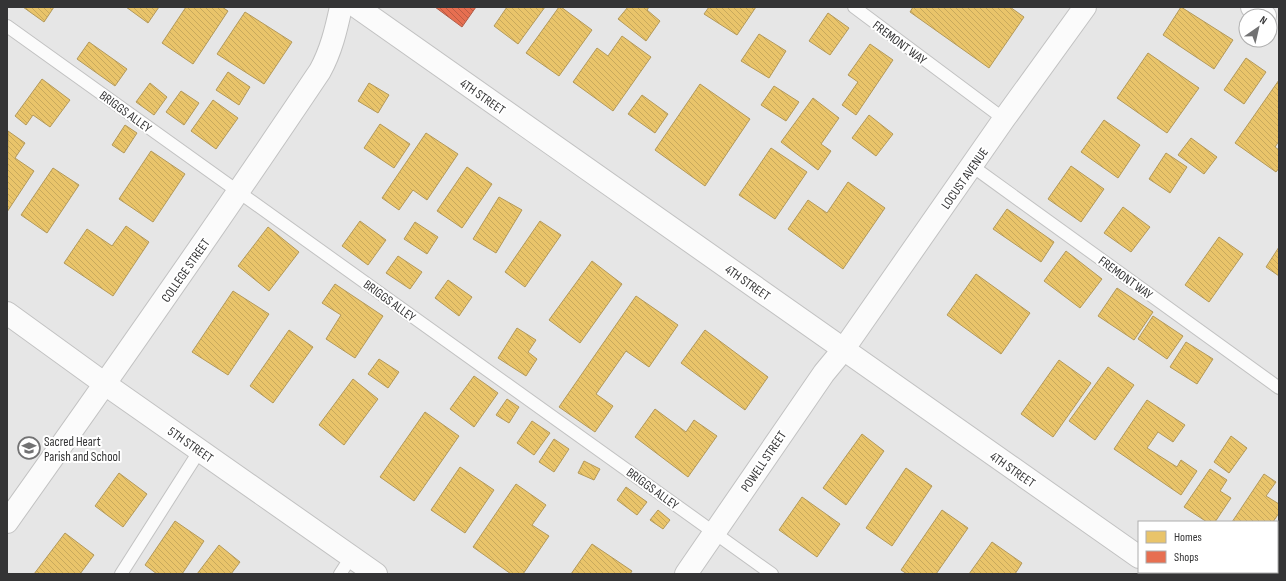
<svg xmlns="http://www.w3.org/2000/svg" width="1286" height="581" font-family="'Sofia Sans Condensed',sans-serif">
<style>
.homes{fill:url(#homes-back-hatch);stroke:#b3995a}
.shops{fill:url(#shops-back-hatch);stroke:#b15d49}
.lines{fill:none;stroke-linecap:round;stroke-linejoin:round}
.service-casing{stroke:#c2c2c2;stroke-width:14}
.minor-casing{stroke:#c2c2c2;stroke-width:24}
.secondary-casing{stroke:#c2c2c2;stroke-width:24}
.service{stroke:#fbfbfb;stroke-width:12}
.minor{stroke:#fbfbfb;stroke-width:22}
.secondary{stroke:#fbfbfb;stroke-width:22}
.labels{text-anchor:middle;stroke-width:4;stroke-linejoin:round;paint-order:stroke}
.street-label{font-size:13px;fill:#343435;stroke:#fff}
.poi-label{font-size:13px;fill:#343435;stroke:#fff;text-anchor:start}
</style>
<defs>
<pattern id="homes-back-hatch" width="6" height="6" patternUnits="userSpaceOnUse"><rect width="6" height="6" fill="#e9c46a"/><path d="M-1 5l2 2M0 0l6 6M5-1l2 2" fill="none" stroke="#c8a95c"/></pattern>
<pattern id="shops-back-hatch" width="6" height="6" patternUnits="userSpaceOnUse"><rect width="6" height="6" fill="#e76f51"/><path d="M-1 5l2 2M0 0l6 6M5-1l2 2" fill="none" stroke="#bc5c44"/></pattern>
</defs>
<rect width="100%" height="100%" fill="#e6e6e6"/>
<g class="homes">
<polygon points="23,7 54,7 44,22"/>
<polygon points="126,7 159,7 148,23"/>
<polygon points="186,7 222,7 228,11 193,64 162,43"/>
<polygon points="507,7 545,7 518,44 494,26"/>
<polygon points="559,7 561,7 592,30 559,76 526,53"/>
<polygon points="628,7 649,7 647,10 660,21 646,41 618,19"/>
<polygon points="709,7 756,7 737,35 704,14"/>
<polygon points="913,7 1010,7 1024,17 989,68 910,12"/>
<polygon points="1181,7 1233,40 1214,69 1163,35"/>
<polygon points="245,12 292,42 264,84 217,54"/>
<polygon points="828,13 849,28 830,55 809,41"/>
<polygon points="759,34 786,51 769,78 741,61"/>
<polygon points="622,36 651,57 613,111 573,82 597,48 608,56"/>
<polygon points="89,42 127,69 115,86 77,59"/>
<polygon points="870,44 893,60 856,115 842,105 858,82 848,75"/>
<polygon points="1148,53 1199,88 1167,133 1117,98"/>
<polygon points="1246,58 1266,72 1244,104 1224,90"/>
<polygon points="228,72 250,87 239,105 216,90"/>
<polygon points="42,79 70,100 50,127 33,115 26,125 15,116"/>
<polygon points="1279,80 1279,141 1275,147 1279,150 1279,168 1276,172 1235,143"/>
<polygon points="150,83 167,97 154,115 136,102"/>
<polygon points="369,83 389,95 378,113 358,101"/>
<polygon points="700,84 750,119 705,186 655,150"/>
<polygon points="774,86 799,102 786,121 761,105"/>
<polygon points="181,91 199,103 184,125 166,112"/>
<polygon points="642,95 668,114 655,133 628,114"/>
<polygon points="813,98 839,118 821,144 831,151 818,170 781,142"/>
<polygon points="213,100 238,118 216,149 191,131"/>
<polygon points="869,115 893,134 876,156 852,138"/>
<polygon points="1104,120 1140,145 1118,178 1081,152"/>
<polygon points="380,124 410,144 394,168 364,148"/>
<polygon points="125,125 137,133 124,153 112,145"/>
<polygon points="8,131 25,143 15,158 34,171 7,212"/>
<polygon points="426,133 458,154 427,200 413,190 399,210 382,198"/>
<polygon points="1191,138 1217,157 1204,174 1178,155"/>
<polygon points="771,148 807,172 775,219 739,195"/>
<polygon points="151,151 185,174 153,222 119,199"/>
<polygon points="1166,153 1187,167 1170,193 1149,179"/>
<polygon points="1071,166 1104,189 1081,222 1048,199"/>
<polygon points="467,167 492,184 462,228 437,211"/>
<polygon points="53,168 79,185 47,233 21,215"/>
<polygon points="848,182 885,208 843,269 788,229 808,200 827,213"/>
<polygon points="499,197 522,210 496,253 473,239"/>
<polygon points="1123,207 1150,227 1131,252 1104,233"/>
<polygon points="1007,209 1054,242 1041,262 993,229"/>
<polygon points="360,221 386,240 368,265 342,246"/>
<polygon points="540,221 561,235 525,287 505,272"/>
<polygon points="415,222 438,237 427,254 404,239"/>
<polygon points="126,226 149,242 113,296 64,263 87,229 112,246"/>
<polygon points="268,227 299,252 269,291 238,266"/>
<polygon points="1219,237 1243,254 1209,302 1185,285"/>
<polygon points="1279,247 1279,276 1266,267"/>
<polygon points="1066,251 1102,279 1080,308 1044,281"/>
<polygon points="398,256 422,272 410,289 386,273"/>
<polygon points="592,261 622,284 580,343 549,320"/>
<polygon points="976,274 1030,313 1001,354 947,315"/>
<polygon points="448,280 472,297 459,316 435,298"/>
<polygon points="335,284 383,316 355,358 326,339 341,315 322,303"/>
<polygon points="1117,288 1153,312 1134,340 1098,316"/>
<polygon points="233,291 269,314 228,375 192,352"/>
<polygon points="636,296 678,325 649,367 626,351 596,394 613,406 595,432 559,407"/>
<polygon points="1153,316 1183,336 1167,359 1138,339"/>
<polygon points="517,328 536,340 528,352 537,359 526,376 498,358"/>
<polygon points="289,330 313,347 273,403 250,386"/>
<polygon points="705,330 768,377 745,410 681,363"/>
<polygon points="1186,342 1213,359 1197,384 1170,367"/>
<polygon points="379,359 399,372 388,388 368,374"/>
<polygon points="1059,360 1091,383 1053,437 1021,414"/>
<polygon points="1108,367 1134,385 1095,440 1069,421"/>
<polygon points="474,376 498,393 474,427 450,409"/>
<polygon points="353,379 378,399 344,445 319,425"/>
<polygon points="507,399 519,407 509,423 496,415"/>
<polygon points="1147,400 1185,425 1173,442 1158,432 1147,448 1177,467 1181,460 1197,471 1181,495 1114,449"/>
<polygon points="655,409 686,432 694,420 717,436 688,477 635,437"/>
<polygon points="425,412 459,436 414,501 380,477"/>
<polygon points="532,421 550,433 534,455 517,443"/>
<polygon points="862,434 884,451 846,505 823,488"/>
<polygon points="1231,436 1247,448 1229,473 1214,462"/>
<polygon points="554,439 569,449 554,472 539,462"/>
<polygon points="584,461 600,469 594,480 578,473"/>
<polygon points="460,467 494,490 465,533 431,510"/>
<polygon points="906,468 932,486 892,546 866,528"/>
<polygon points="1210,469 1227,480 1220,491 1231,498 1215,522 1207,522 1184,507"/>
<polygon points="119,473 147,494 123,527 95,506"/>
<polygon points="1264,474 1276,482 1266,496 1279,504 1279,513 1273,522 1232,522"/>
<polygon points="516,484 546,505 532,525 549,536 523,574 511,574 473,547"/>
<polygon points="626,487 647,502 637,515 617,500"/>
<polygon points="802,497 840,524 817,557 779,530"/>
<polygon points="658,510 670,520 663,529 650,520"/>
<polygon points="942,510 968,528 936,574 907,574 901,570"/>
<polygon points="175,521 204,541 182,574 157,574 145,565"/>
<polygon points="65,533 94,555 80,574 34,574"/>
<polygon points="992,542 1022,563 1015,574 969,574"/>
<polygon points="592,544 632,571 630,574 571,574"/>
<polygon points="219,545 240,562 231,574 197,574"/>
</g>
<polygon class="shops" points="435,7 476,7 462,27"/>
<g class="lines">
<g class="service-casing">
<g id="service">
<polyline points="854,7 1004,119"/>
<polyline points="7,26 772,574"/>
<polyline points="972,166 1279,388"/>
<polyline points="121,574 200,450"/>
<polyline points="340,574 351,557"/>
</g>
</g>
<g class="minor-casing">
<g id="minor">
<polyline points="1252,7 1265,16"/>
<polyline points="7,313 105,384 376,574"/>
<path d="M7,522C113,373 218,223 320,71C331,51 336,30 341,7"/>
<polyline points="686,574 824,373 843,350 1004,119 1085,7"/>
</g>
</g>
<g class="secondary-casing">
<g id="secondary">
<polyline points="357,7 1139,557"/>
<polyline points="1160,572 1163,574"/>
</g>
</g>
<use href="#service" class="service"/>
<use href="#minor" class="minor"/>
<use href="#secondary" class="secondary"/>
</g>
<defs>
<g id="school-ring" transform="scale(1.15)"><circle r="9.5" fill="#fff" stroke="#727273" stroke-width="1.5"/><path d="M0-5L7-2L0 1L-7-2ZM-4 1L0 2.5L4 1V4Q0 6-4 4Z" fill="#727273"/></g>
</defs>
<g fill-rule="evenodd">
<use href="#school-ring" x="29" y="448"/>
</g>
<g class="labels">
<g class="street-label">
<text transform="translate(900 42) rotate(37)" y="5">FREMONT WAY</text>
<text transform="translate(483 96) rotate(35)" y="5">4TH STREET</text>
<text transform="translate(126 111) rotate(36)" y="5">BRIGGS ALLEY</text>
<text transform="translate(964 178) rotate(-55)" y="5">LOCUST AVENUE</text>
<text transform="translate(185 270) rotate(-55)" y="5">COLLEGE STREET</text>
<text transform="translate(1126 277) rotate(36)" y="5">FREMONT WAY</text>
<text transform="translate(748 282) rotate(35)" y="5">4TH STREET</text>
<text transform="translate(390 300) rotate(36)" y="5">BRIGGS ALLEY</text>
<text transform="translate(191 444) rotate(35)" y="5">5TH STREET</text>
<text transform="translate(763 461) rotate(-56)" y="5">POWELL STREET</text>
<text transform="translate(1013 469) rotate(35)" y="5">4TH STREET</text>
<text transform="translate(653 488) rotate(36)" y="5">BRIGGS ALLEY</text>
</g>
<g class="poi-label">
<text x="44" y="446">Sacred Heart<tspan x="44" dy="15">Parish and School</tspan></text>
</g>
</g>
<rect width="1286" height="581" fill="none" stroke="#343435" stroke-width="16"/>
<rect x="1138" y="521" width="140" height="52" fill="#ffffff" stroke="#aeaeae"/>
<rect x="1146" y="531" width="20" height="12" fill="#e9c46a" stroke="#aeaeae"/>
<text x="1174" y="541" font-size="12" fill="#343435">Homes</text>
<rect x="1146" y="551" width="20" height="12" fill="#e76f51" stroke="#aeaeae"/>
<text x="1174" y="561" font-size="12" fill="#343435">Shops</text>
<g transform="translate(1258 28) rotate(34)"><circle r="19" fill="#ffffff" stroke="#aeaeae"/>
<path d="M0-3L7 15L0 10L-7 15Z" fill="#727273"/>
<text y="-6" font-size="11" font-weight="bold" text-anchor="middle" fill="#343435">N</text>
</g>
</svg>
